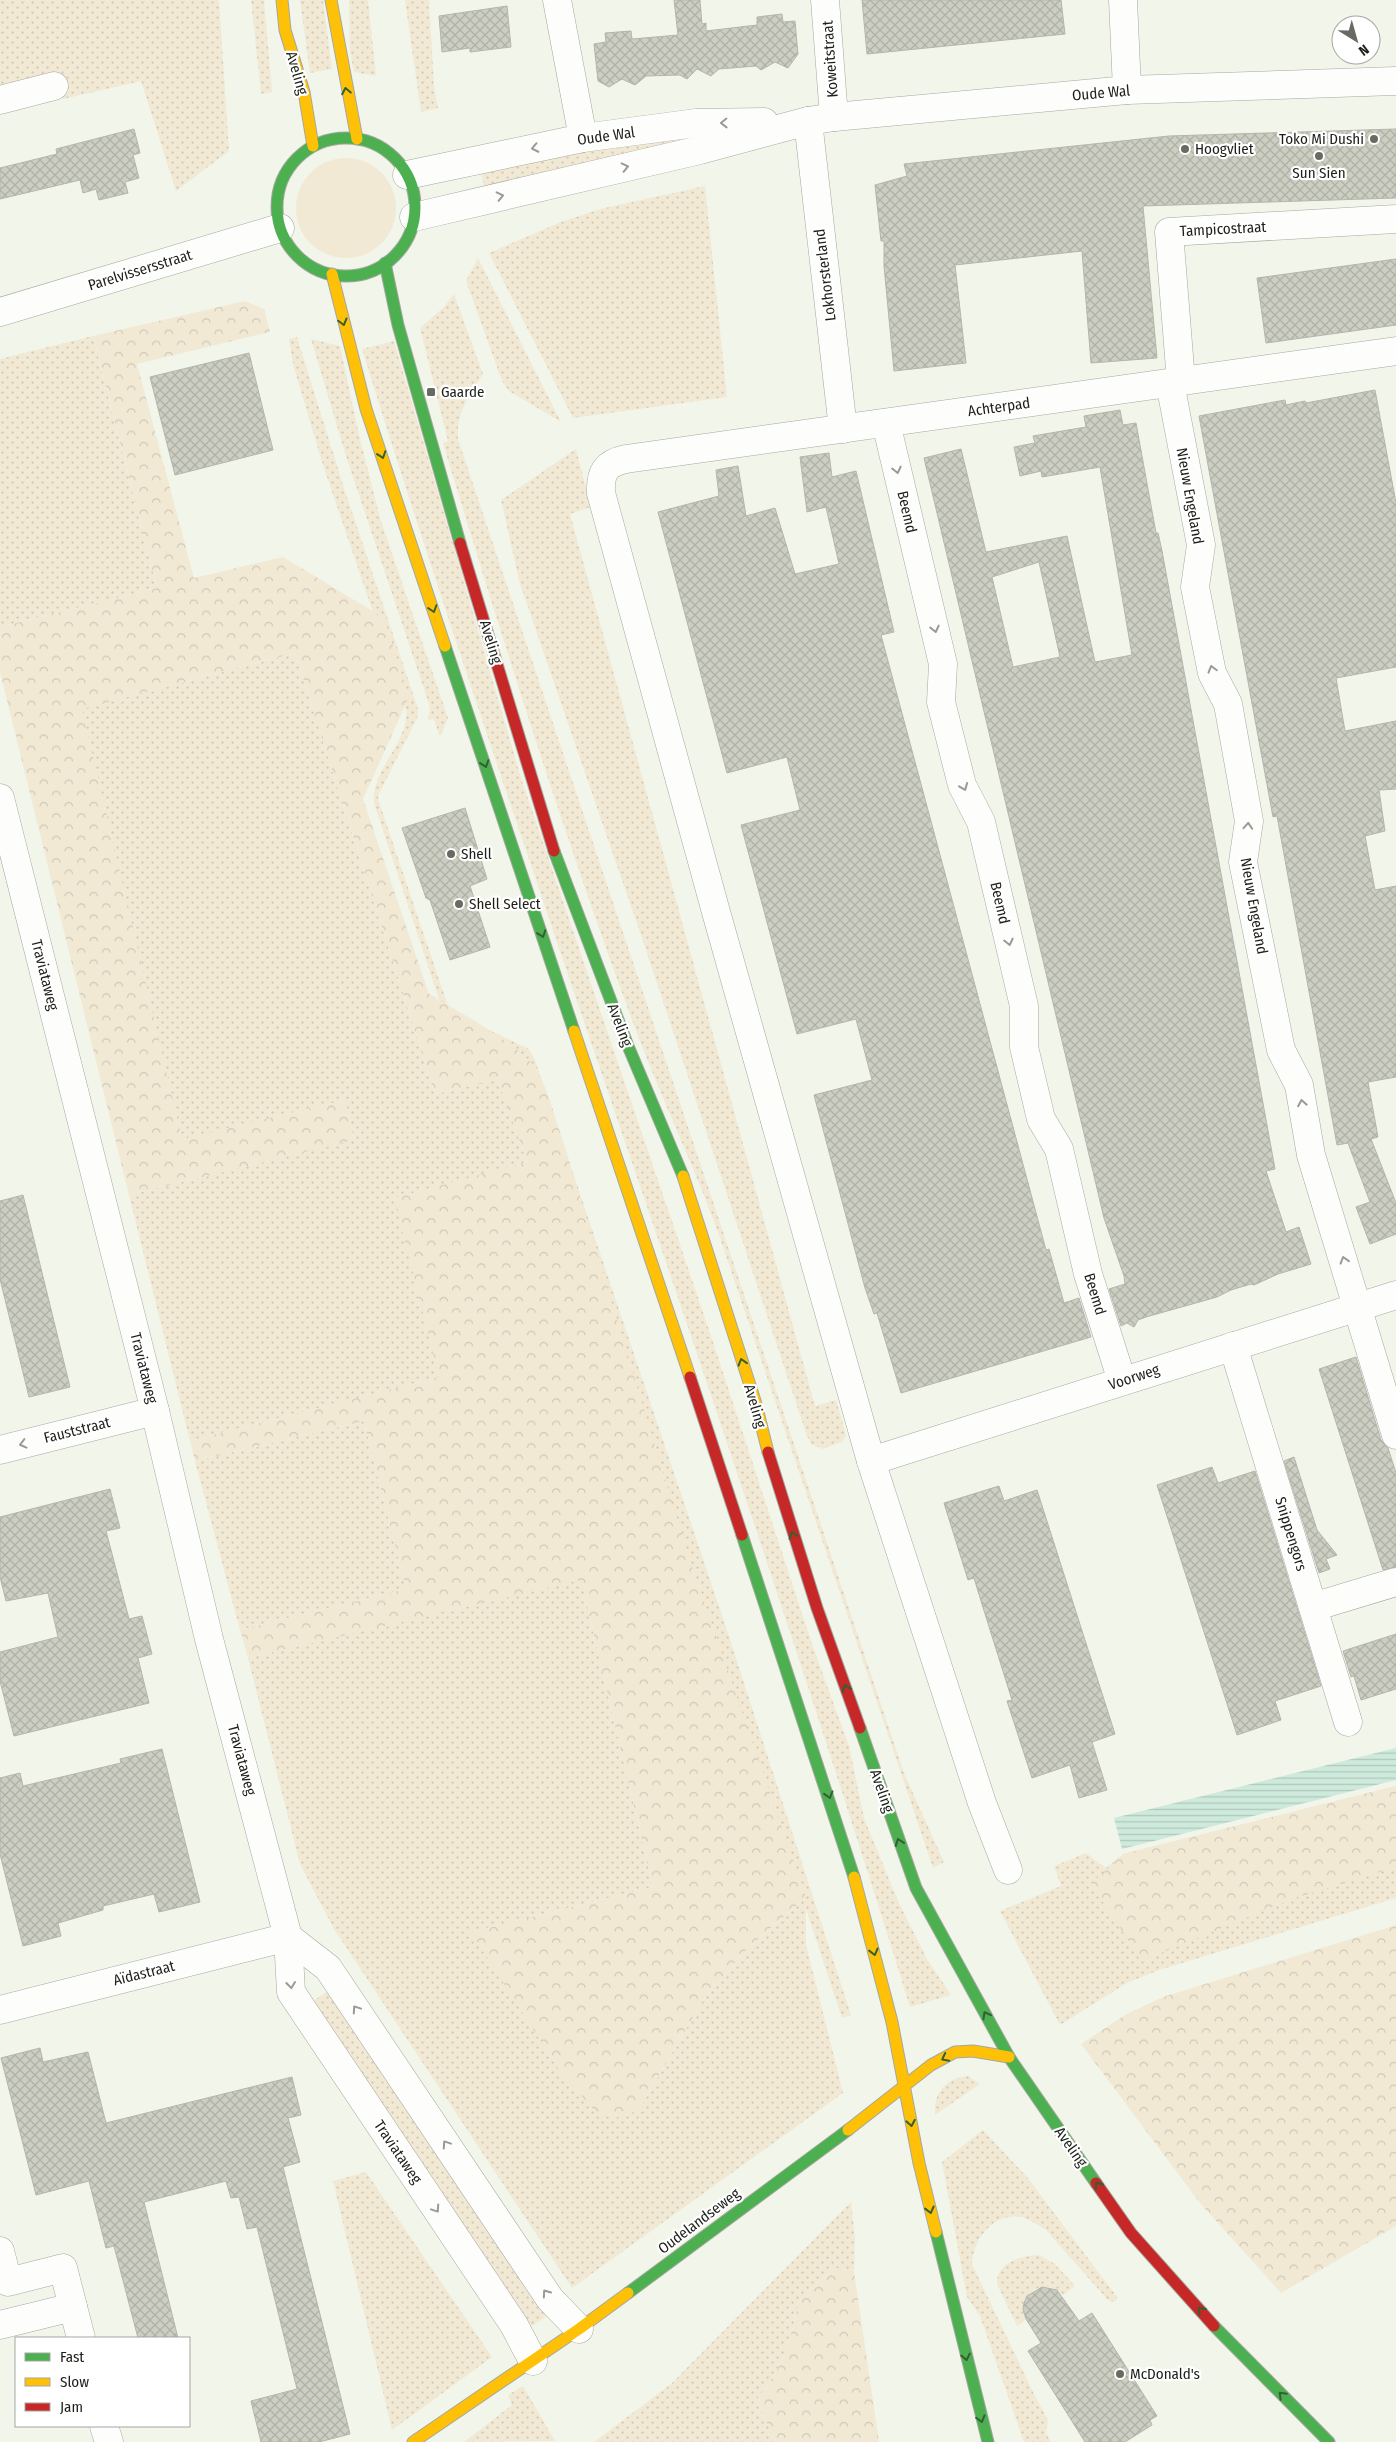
<svg xmlns="http://www.w3.org/2000/svg" width="1396" height="2442" font-family="'Fira Sans Condensed',sans-serif">
<style>
.grass{fill:url(#grass-dots)}
.forest{fill:url(#forest-crowns)}
.garden{fill:#f2e9d5}
.water{fill:url(#water-rules)}
.building{fill:url(#building-cross-hatch);stroke:#b4b5ad;fill-rule:evenodd}
.lines{fill:none;stroke-linecap:round;stroke-linejoin:round}
.street-casing{stroke:#a5a8a0;stroke-width:29}
.fast-casing{stroke:#a5a8a0;stroke-width:13}
.slow-casing{stroke:#a5a8a0;stroke-width:13}
.jam-casing{stroke:#a5a8a0;stroke-width:13}
.street{stroke:#fdfefc;stroke-width:28}
.fast{stroke:#4caf50;stroke-width:11}
.slow{stroke:#ffc107;stroke-width:11}
.jam{stroke:#c62828;stroke-width:11}
.oneway{stroke:#326032}
.oneway2{stroke:#989a96}
.poi-dot{fill:#676b62;stroke:#fff;stroke-width:2}
.labels{text-anchor:middle;stroke-width:4.5;stroke-linejoin:round;paint-order:stroke}
.street-label{font-size:15px;fill:#1d2019;stroke:#fff}
.poi-label{font-size:15px;fill:#1d2019;stroke:#fff;text-anchor:start}
</style>
<defs>
<pattern id="grass-dots" width="8" height="8" patternUnits="userSpaceOnUse" patternTransform="scale(1.25)"><rect width="8" height="8" fill="#f2e9d5"/><path d="M2 2h.1M6 6h.1" fill="none" stroke="#cfc8b6" stroke-width="1.8" stroke-linecap="round"/></pattern>
<pattern id="forest-crowns" width="20" height="18" patternUnits="userSpaceOnUse" patternTransform="scale(1.25)"><rect width="20" height="18" fill="#f2e9d5"/><path d="M2 6a3 3 0 1 1 6 0M12 15a3 3 0 1 1 6 0" fill="none" stroke="#cfc8b6"/></pattern>
<pattern id="water-rules" width="6" height="5" patternUnits="userSpaceOnUse" patternTransform="scale(1.25)"><rect width="6" height="5" fill="#cdeadc"/><path d="M0 2.5h6" fill="none" stroke="#b0c8bc"/></pattern>
<pattern id="building-cross-hatch" width="8" height="8" patternUnits="userSpaceOnUse" patternTransform="scale(1.25)"><rect width="8" height="8" fill="#cdcec2"/><path d="M0 0l8 8M0 8l8-8" fill="none" stroke="#b0b1a6"/></pattern>
</defs>
<rect width="100%" height="100%" fill="#f1f5ea"/>
<g class="grass">
<polygon points="0,0 219,0 229,151 176,191 141,81 63,99 59,77 0,90"/>
<polygon points="251,0 264,0 272,92 261,94"/>
<polygon points="300,0 323,0 332,69 310,73"/>
<polygon points="349,0 368,0 376,76 354,72 350,52"/>
<polygon points="405,0 429,0 434,86 438,108 421,112"/>
<polygon points="696,135 699,138 485,190 480,168 573,150"/>
<polygon points="705,186 727,397 573,418 489,253 561,222 600,209"/>
<polygon points="478,258 561,422 509,391 502,381 466,281"/>
<path d="M454,294L483,374C469,396 456,413 458,439L904,1773L944,1862L933,1868L719,1235C694,1165 661,1098 635,1028C564,836 502,639 443,443L448,441L420,328L444,307Z"/>
<polygon points="93,336 157,588 0,627 0,359"/>
<path d="M297,337L344,488L418,709V716L378,796L379,802L448,1006L454,1013L529,1049L535,1060L726,1627L851,2015L842,2018L806,1909V1945L843,2093L572,2288L334,1929L300,1864L248,1658L581,1579L653,1887L471,1932L641,2106L703,2000L744,1952L803,1900L530,1081L442,1008L374,803C370,771 410,741 406,710L322,462L293,364L289,339Z"/>
<polygon points="311,339 340,346 359,435 380,518 448,718 440,737 434,719 428,720 430,709 428,701 345,453"/>
<path d="M394,341L521,778L709,1330L813,1647L849,1746L864,1818L898,1901L927,1959L951,1995L910,2007C802,1658 683,1312 565,966C496,761 426,556 362,349Z"/>
<polygon points="576,449 591,507 570,514 815,1406 836,1400 846,1435 842,1442 822,1449 811,1444 807,1436 645,947 520,584 501,500"/>
<polygon points="295,653 435,1094 498,1079 527,1162 395,1198 440,1377 190,1441 129,1195 354,1139 345,1100 182,1140 81,709"/>
<polygon points="364,1421 406,1589 240,1630 195,1461"/>
<polygon points="1396,1786 1396,1898 1159,1970 1127,1983 1060,2025 1000,1911 1061,1886 1054,1866 1086,1853 1106,1868 1123,1854"/>
<polygon points="331,1989 547,2316 529,2328 313,2001"/>
<path d="M968,2076L980,2084L935,2115C933,2093 946,2078 968,2076Z"/>
<path d="M983,2130L1027,2177L1117,2297L1116,2301L1112,2302L1107,2299L1046,2230C1038,2225 1030,2219 1021,2217C993,2212 973,2240 972,2264L1033,2392L1048,2420L1046,2433L1051,2442H1024L980,2316L967,2297L942,2162Z"/>
<polygon points="366,2172 492,2357 392,2430 333,2181"/>
<path d="M851,2202L855,2239L854,2271L835,2268L799,2299C793,2335 781,2373 756,2400L776,2442H594L671,2384Z"/>
<path d="M1039,2255L1055,2264L1075,2286L1063,2295C1044,2276 1017,2293 1026,2319L1017,2326L997,2284C996,2262 1021,2256 1039,2255Z"/>
<polygon points="523,2386 555,2441 464,2442 512,2405 508,2395"/>
</g>
<g class="forest">
<path d="M245,301L264,309L270,332L137,364L194,578L283,557L384,618L409,697L363,799L429,994C456,1010 524,1047 538,1072C548,1090 555,1118 562,1138L689,1558L806,1897L744,1952L703,2000L641,2106L628,2116L611,2118L596,2112L563,2076L471,1932L653,1887L581,1580L248,1658L240,1630L406,1589L364,1421L195,1461L190,1441L439,1377L394,1198L527,1162L498,1080L435,1094L295,653L82,709L182,1139L345,1100L354,1140L129,1195L0,672V627L157,588L93,336Z"/>
<polygon points="1396,1786 1396,1867 1292,1899 1142,1961 1091,1884 1123,1854"/>
<polygon points="1396,1925 1396,2226 1281,2293 1200,2203 1081,2044 1125,2015 1163,1997"/>
<path d="M835,2268L854,2271L879,2442H776L756,2400C781,2373 793,2335 799,2299Z"/>
</g>
<circle class="garden" cx="346" cy="208" r="50"/>
<polygon class="water" points="1396,1748 1396,1780 1122,1849 1114,1818"/>
<g class="building">
<polygon points="674,0 700,0 702,24 706,23 706,31 757,25 757,17 782,14 783,22 795,21 798,54 788,68 775,62 761,70 756,66 719,69 711,76 697,69 687,79 680,75 646,76 635,85 622,79 609,87 598,81 594,44 606,42 605,33 631,31 632,39 678,35"/>
<polygon points="862,0 1061,0 1065,34 867,54"/>
<polygon points="507,6 511,47 470,52 470,48 442,52 439,16"/>
<polygon points="134,129 140,153 133,155 139,178 125,182 128,193 99,200 96,189 83,193 80,180 0,199 0,168 57,154 56,149"/>
<polygon points="1396,129 1396,198 1143,206 1157,358 1091,363 1082,251 955,265 966,363 894,371 884,266 884,241 881,241 875,185 907,176 904,164 1169,136"/>
<polygon points="1396,259 1396,325 1266,343 1257,278"/>
<polygon points="249,353 273,450 175,475 150,377"/>
<polygon points="1375,390 1396,503 1396,667 1336,678 1345,731 1396,721 1396,789 1379,790 1385,831 1365,836 1375,890 1396,886 1396,1077 1368,1082 1378,1137 1371,1139 1396,1203 1396,1234 1370,1244 1356,1207 1370,1202 1348,1143 1337,1145 1277,816 1273,817 1199,416 1285,400 1286,405 1305,401 1306,403"/>
<path d="M1120,410L1123,425L1136,423L1156,533H1158L1162,551L1275,1169L1266,1171L1286,1232L1299,1227L1311,1264L1278,1274L1254,1285L1251,1284L1231,1290L1217,1297L1146,1317L1138,1320L1134,1327L1127,1323L1121,1326L1109,1289L1125,1284L1124,1276L1104,1218L924,458L961,449L986,552L1067,536L1095,662L1132,655L1100,467L1042,477L1041,471L1020,476L1014,447L1035,443L1033,436L1086,427L1084,416ZM1039,562L1060,657L1013,667L992,577Z"/>
<polygon points="829,453 832,477 856,471 894,632 881,635 1046,1250 1049,1249 1064,1303 1079,1298 1091,1337 901,1393 877,1313 874,1314 865,1288 814,1095 872,1080 856,1019 797,1034 741,825 800,810 787,757 727,773 658,512 719,496 716,470 738,466 746,516 775,508 795,574 839,564 826,507 807,512 800,457"/>
<polygon points="465,808 487,879 470,886 490,947 450,960 430,900 426,898 402,828"/>
<polygon points="23,1195 70,1387 29,1397 0,1279 0,1201"/>
<polygon points="1356,1357 1381,1440 1388,1448 1396,1473 1396,1567 1383,1570 1319,1369"/>
<polygon points="1294,1457 1317,1530 1337,1555 1326,1559 1330,1569 1319,1573 1284,1461"/>
<polygon points="1212,1467 1218,1483 1255,1471 1321,1686 1275,1701 1281,1720 1237,1735 1157,1485"/>
<polygon points="999,1486 1004,1501 1037,1490 1115,1734 1092,1742 1107,1790 1079,1798 1070,1765 1032,1778 1007,1701 1012,1700 981,1601 974,1578 968,1580 944,1503"/>
<polygon points="110,1489 120,1528 106,1531 129,1619 142,1616 152,1654 138,1658 149,1703 14,1736 0,1681 0,1652 58,1637 48,1593 6,1601 0,1577 0,1517"/>
<polygon points="1396,1634 1396,1689 1361,1700 1354,1676 1351,1677 1343,1651"/>
<polygon points="162,1749 200,1902 159,1912 154,1894 103,1906 103,1910 58,1923 61,1936 23,1946 0,1854 0,1778 20,1773 23,1786 121,1763 120,1759"/>
<polygon points="40,2048 43,2062 88,2052 106,2123 292,2077 301,2115 288,2118 300,2162 283,2167 350,2434 319,2442 261,2442 251,2401 297,2389 257,2227 247,2229 239,2197 231,2198 226,2181 144,2202 178,2338 138,2338 114,2246 106,2248 89,2181 36,2195 1,2058"/>
<polygon points="1042,2287 1057,2290 1079,2321 1092,2313 1157,2416 1150,2420 1152,2425 1125,2442 1085,2442 1028,2351 1041,2343 1026,2319 1023,2309 1024,2303 1027,2296"/>
</g>
<g class="lines">
<g class="street-casing">
<g id="street">
<polyline points="557,0 583,138"/>
<polyline points="825,0 834,117"/>
<polyline points="1123,0 1127,90"/>
<polyline points="0,100 54,86"/>
<polyline points="808,121 843,429"/>
<polyline points="407,175 583,138 696,123 764,122"/>
<polyline points="414,217 700,150 808,121 834,117 1127,90 1396,81"/>
<polyline points="0,312 280,228"/>
<polyline points="1181,381 1169,232 1396,219"/>
<polyline points="1170,383 1201,545 1195,587 1212,673 1228,704 1249,821 1243,862 1281,1050 1299,1085 1311,1155 1396,1435"/>
<polyline points="886,423 943,664 941,702 962,785 981,822 1024,1006 1024,1047 1041,1119 1059,1149 1088,1274 1122,1381"/>
<polyline points="0,798 155,1411 209,1639 288,1937 291,1992 514,2325 533,2361"/>
<polyline points="1233,1346 1348,1722"/>
<polyline points="0,1450 155,1411"/>
<polyline points="871,1461 1396,1295"/>
<polyline points="1313,1607 1396,1582"/>
<path d="M1008,1870L982,1803L871,1461L716,912L601,493C600,472 606,463 626,459L1396,351"/>
<polyline points="288,1937 328,1968 550,2299 579,2329"/>
<polyline points="0,2010 288,1937"/>
<polyline points="0,2251 8,2282 63,2268 81,2338"/>
<polyline points="0,2325 73,2307"/>
<polyline points="104,2426 109,2442"/>
</g>
</g>
<g class="fast-casing">
<g id="fast">
<circle cx="346" cy="207" r="69"/>
<polyline points="385,263 398,325 460,543"/>
<polyline points="445,646 574,1031"/>
<polyline points="554,851 628,1046 683,1176"/>
<polyline points="742,1535 854,1877"/>
<polyline points="860,1728 916,1888 1009,2057 1096,2183"/>
<polyline points="936,2232 988,2442"/>
<polyline points="628,2293 848,2130"/>
<polyline points="1214,2326 1329,2442"/>
</g>
</g>
<g class="slow-casing">
<g id="slow">
<polyline points="282,0 285,30 304,92 313,146"/>
<polyline points="331,0 357,139"/>
<polyline points="332,274 366,409 445,646"/>
<polyline points="574,1031 690,1377"/>
<polyline points="683,1176 756,1404 768,1452"/>
<polyline points="854,1877 892,2022 919,2163 936,2232"/>
<polyline points="848,2130 931,2065 955,2052 973,2051 1009,2057"/>
<polyline points="413,2442 579,2329 628,2293"/>
</g>
</g>
<g class="jam-casing">
<g id="jam">
<polyline points="460,543 554,851"/>
<polyline points="690,1377 742,1535"/>
<polyline points="768,1452 817,1608 860,1728"/>
<polyline points="1096,2183 1131,2233 1214,2326"/>
</g>
</g>
<use href="#street" class="street"/>
<use href="#fast" class="fast"/>
<use href="#slow" class="slow"/>
<use href="#jam" class="jam"/>
</g>
<defs><path id="oneway-chevron" d="M-2-3.5L2.5 0L-2 3.5" fill="none" stroke-width="1.6" stroke-linecap="round" stroke-linejoin="round" transform="scale(1.25)"/></defs>
<g class="oneway">
<use href="#oneway-chevron" transform="translate(346 91) rotate(-101)"/>
<use href="#oneway-chevron" transform="translate(343 322) rotate(75)"/>
<use href="#oneway-chevron" transform="translate(382 455) rotate(71)"/>
<use href="#oneway-chevron" transform="translate(433 609) rotate(72)"/>
<use href="#oneway-chevron" transform="translate(485 764) rotate(71)"/>
<use href="#oneway-chevron" transform="translate(542 934) rotate(71)"/>
<use href="#oneway-chevron" transform="translate(742 1362) rotate(-107)"/>
<use href="#oneway-chevron" transform="translate(793 1535) rotate(-108)"/>
<use href="#oneway-chevron" transform="translate(846 1688) rotate(-110)"/>
<use href="#oneway-chevron" transform="translate(829 1795) rotate(73)"/>
<use href="#oneway-chevron" transform="translate(899 1842) rotate(-110)"/>
<use href="#oneway-chevron" transform="translate(874 1952) rotate(76)"/>
<use href="#oneway-chevron" transform="translate(986 2015) rotate(-119)"/>
<use href="#oneway-chevron" transform="translate(945 2058) rotate(153)"/>
<use href="#oneway-chevron" transform="translate(911 2123) rotate(80)"/>
<use href="#oneway-chevron" transform="translate(1098 2185) rotate(-125)"/>
<use href="#oneway-chevron" transform="translate(930 2210) rotate(76)"/>
<use href="#oneway-chevron" transform="translate(1201 2310) rotate(-132)"/>
<use href="#oneway-chevron" transform="translate(966 2357) rotate(78)"/>
<use href="#oneway-chevron" transform="translate(1282 2395) rotate(-135)"/>
<use href="#oneway-chevron" transform="translate(981 2419) rotate(74)"/>
</g>
<g class="oneway2">
<use href="#oneway-chevron" transform="translate(724 123) rotate(179)"/>
<use href="#oneway-chevron" transform="translate(535 148) rotate(168)"/>
<use href="#oneway-chevron" transform="translate(625 167) rotate(-13)"/>
<use href="#oneway-chevron" transform="translate(500 196) rotate(-13)"/>
<use href="#oneway-chevron" transform="translate(897 470) rotate(77)"/>
<use href="#oneway-chevron" transform="translate(935 629) rotate(77)"/>
<use href="#oneway-chevron" transform="translate(1212 669) rotate(-106)"/>
<use href="#oneway-chevron" transform="translate(964 787) rotate(68)"/>
<use href="#oneway-chevron" transform="translate(1248 826) rotate(-86)"/>
<use href="#oneway-chevron" transform="translate(1009 942) rotate(77)"/>
<use href="#oneway-chevron" transform="translate(1302 1103) rotate(-100)"/>
<use href="#oneway-chevron" transform="translate(1344 1260) rotate(-107)"/>
<use href="#oneway-chevron" transform="translate(23 1444) rotate(166)"/>
<use href="#oneway-chevron" transform="translate(291 1985) rotate(83)"/>
<use href="#oneway-chevron" transform="translate(356 2009) rotate(-124)"/>
<use href="#oneway-chevron" transform="translate(446 2144) rotate(-124)"/>
<use href="#oneway-chevron" transform="translate(436 2209) rotate(56)"/>
<use href="#oneway-chevron" transform="translate(546 2293) rotate(-125)"/>
</g>
<g class="poi-dot">
<circle cx="1374" cy="139" r="5"/>
<circle cx="1185" cy="149" r="5"/>
<circle cx="1319" cy="156" r="5"/>
<rect x="426" y="387" width="10" height="10" rx="2.5"/>
<circle cx="451" cy="854" r="5"/>
<circle cx="459" cy="904" r="5"/>
<circle cx="1120" cy="2374" r="5"/>
</g>
<g class="labels">
<g class="street-label">
<text transform="translate(830 59) rotate(-94)" y="5">Koweitstraat</text>
<text transform="translate(297 73) rotate(74)" y="5">Aveling</text>
<text transform="translate(1101 93) rotate(-5)" y="5">Oude Wal</text>
<text transform="translate(606 136) rotate(-8)" y="5">Oude Wal</text>
<text transform="translate(1223 229) rotate(-3)" y="5">Tampicostraat</text>
<text transform="translate(140 270) rotate(-17)" y="5">Parelvissersstraat</text>
<text transform="translate(825 275) rotate(-97)" y="5">Lokhorsterland</text>
<text transform="translate(999 407) rotate(-8)" y="5">Achterpad</text>
<text transform="translate(1190 496) rotate(80)" y="5">Nieuw Engeland</text>
<text transform="translate(907 512) rotate(77)" y="5">Beemd</text>
<text transform="translate(491 642) rotate(73)" y="5">Aveling</text>
<text transform="translate(1000 903) rotate(77)" y="5">Beemd</text>
<text transform="translate(1254 906) rotate(80)" y="5">Nieuw Engeland</text>
<text transform="translate(45 975) rotate(76)" y="5">Traviataweg</text>
<text transform="translate(620 1025) rotate(69)" y="5">Aveling</text>
<text transform="translate(1095 1294) rotate(73)" y="5">Beemd</text>
<text transform="translate(144 1368) rotate(76)" y="5">Traviataweg</text>
<text transform="translate(1134 1377) rotate(-18)" y="5">Voorweg</text>
<text transform="translate(755 1406) rotate(74)" y="5">Aveling</text>
<text transform="translate(77 1430) rotate(-14)" y="5">Fauststraat</text>
<text transform="translate(1291 1534) rotate(73)" y="5">Snippengors</text>
<text transform="translate(242 1760) rotate(75)" y="5">Traviataweg</text>
<text transform="translate(882 1791) rotate(71)" y="5">Aveling</text>
<text transform="translate(144 1973) rotate(-14)" y="5">Aïdastraat</text>
<text transform="translate(1071 2147) rotate(55)" y="5">Aveling</text>
<text transform="translate(398 2152) rotate(56)" y="5">Traviataweg</text>
<text transform="translate(699 2221) rotate(-37)" y="5">Oudelandseweg</text>
</g>
<g class="poi-label">
<text x="1364" y="144" text-anchor="end">Toko Mi Dushi</text>
<text x="1195" y="154">Hoogvliet</text>
<text x="1319" y="178" text-anchor="middle">Sun Sien</text>
<text x="441" y="397">Gaarde</text>
<text x="461" y="859">Shell</text>
<text x="469" y="909">Shell Select</text>
<text x="1130" y="2379">McDonald's</text>
</g>
</g>
<rect x="15" y="2337" width="175" height="90" fill="#ffffff" stroke="#a5a6a3"/>
<rect x="25" y="2353" width="25" height="8" fill="#4caf50" stroke="#a5a6a3"/>
<text x="60" y="2362" font-size="15" fill="#1d2019">Fast</text>
<rect x="25" y="2378" width="25" height="8" fill="#ffc107" stroke="#a5a6a3"/>
<text x="60" y="2387" font-size="15" fill="#1d2019">Slow</text>
<rect x="25" y="2403" width="25" height="8" fill="#c62828" stroke="#a5a6a3"/>
<text x="60" y="2412" font-size="15" fill="#1d2019">Jam</text>
<g transform="translate(1356 40) rotate(143)"><circle r="24" fill="#ffffff" stroke="#a5a6a3"/>
<path d="M0-4L9 19L0 12L-9 19Z" fill="#676b62"/>
<text y="-8" font-size="14" font-weight="bold" text-anchor="middle" fill="#1d2019">N</text>
</g>
</svg>
